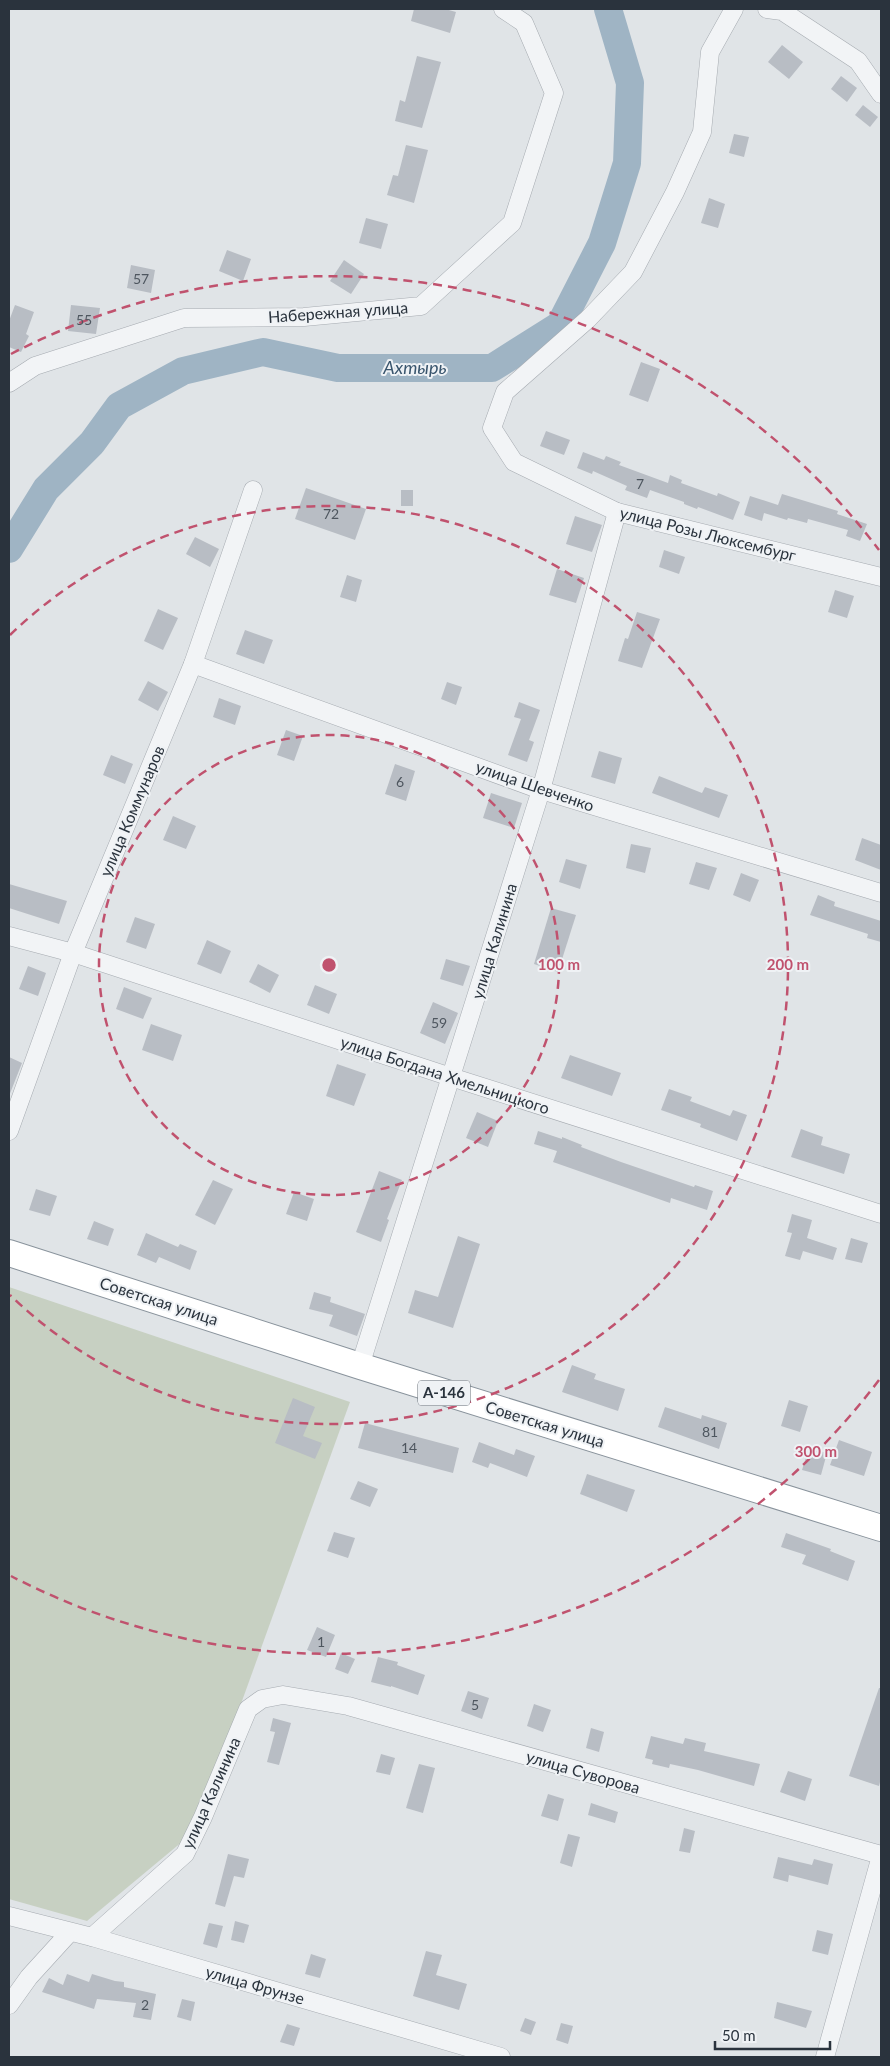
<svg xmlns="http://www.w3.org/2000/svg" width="890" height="2066" font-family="Lato,sans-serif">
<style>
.green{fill:#c7d0c2}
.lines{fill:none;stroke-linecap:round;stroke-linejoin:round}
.river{stroke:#9fb4c4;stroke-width:28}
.building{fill:#b8bdc4}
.minor-casing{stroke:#a6abb1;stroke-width:19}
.highway-casing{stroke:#89939c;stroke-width:28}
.minor{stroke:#f2f4f6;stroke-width:18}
.highway{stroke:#fff;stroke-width:26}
.ring{fill:none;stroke:#c0526e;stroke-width:2.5;stroke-dasharray:9 6}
.labels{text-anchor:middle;stroke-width:4;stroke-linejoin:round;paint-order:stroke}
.number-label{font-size:14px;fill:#4e565f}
.shield{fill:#eff2f5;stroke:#656c74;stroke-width:1}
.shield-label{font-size:15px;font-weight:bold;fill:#2a333d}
.street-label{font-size:16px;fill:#2a333d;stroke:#eff2f5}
.water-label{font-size:18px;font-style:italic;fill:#39556d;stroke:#eff2f5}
.centre{fill:#c0526e;stroke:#eff2f5;stroke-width:2.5}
.ring-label{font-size:15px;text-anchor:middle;font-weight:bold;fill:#c0526e;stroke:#eff2f5;stroke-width:4;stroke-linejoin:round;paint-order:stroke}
</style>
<rect width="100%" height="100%" fill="#e0e4e7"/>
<polygon class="green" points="9,1287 350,1402 195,1831 87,1921 9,1899"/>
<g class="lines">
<polyline class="river" points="9,549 46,489 92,443 119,406 183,371 263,352 338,368 492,368 560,325 602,243 627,163 630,83 608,9"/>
</g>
<g class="building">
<polygon points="414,9 445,9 456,12 450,33 411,21"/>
<polygon points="782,45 803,62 789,79 768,62"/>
<polygon points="417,56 441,62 422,128 395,121 400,100 405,102"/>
<polygon points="841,76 857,88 847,102 831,89"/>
<polygon points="863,105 878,117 870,127 855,115"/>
<polygon points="734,134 749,137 744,157 729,153"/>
<polygon points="406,145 428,150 414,203 387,195 393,175 398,176"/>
<polygon points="709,198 725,204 718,228 701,223"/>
<polygon points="366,218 388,224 381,249 359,243"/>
<polygon points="227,250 251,259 243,281 219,271"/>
<polygon points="344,260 364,274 351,294 330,281"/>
<polygon points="131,265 155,270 151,293 127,288"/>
<polygon points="15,305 34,312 26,334 29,336 21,352 9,347 9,321"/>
<polygon points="71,305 100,308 96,334 68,331"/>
<polygon points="641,362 660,369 648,402 629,395"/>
<polygon points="546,431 570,440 564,455 540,446"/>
<polygon points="583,452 604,460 606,456 621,462 619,465 668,483 670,475 682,480 681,483 717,496 718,493 740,502 733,520 698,507 697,509 684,504 684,502 650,490 647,498 625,490 627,486 593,471 592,474 577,468"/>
<polygon points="306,488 366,509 355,540 295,519"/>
<rect x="401" y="490" width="12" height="16"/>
<polygon points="782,494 838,511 837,514 867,524 860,541 846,536 848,530 808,519 807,523 788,518 787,520 764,513 762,521 744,515 750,496 778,505"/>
<polygon points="575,516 602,525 592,552 566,544"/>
<polygon points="195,537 219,549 210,567 186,554"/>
<polygon points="664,550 685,557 679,574 659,567"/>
<polygon points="557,569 584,578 576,603 549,595"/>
<polygon points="347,575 362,580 356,602 340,597"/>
<polygon points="835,590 854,596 847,618 828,612"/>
<polygon points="158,609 178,618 163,650 144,641"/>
<polygon points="637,612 660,619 642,668 618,661 625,638 628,639"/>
<polygon points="245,630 273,640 264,664 236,654"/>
<polygon points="148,681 168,692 158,711 138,700"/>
<polygon points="447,682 462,687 456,705 441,699"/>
<polygon points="219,698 241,706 235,725 213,717"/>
<polygon points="519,702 540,710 529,740 534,742 527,762 508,755 521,719 514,717"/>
<polygon points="286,730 303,736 294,761 277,755"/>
<polygon points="599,751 622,758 615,784 591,777"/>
<polygon points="111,755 133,764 125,784 103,775"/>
<polygon points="395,764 415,771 406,801 385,794"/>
<polygon points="659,776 702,793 705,787 728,795 719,818 652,793"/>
<polygon points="491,793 522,803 514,828 483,818"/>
<polygon points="173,816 196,826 186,849 163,840"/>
<polygon points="862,838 881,845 881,870 855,860"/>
<polygon points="631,844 651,848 645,873 626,868"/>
<polygon points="566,859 587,865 580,889 559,882"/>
<polygon points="696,862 717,868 709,890 689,884"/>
<polygon points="741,873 759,880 750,902 733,895"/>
<polygon points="9,884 67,901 59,924 9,908"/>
<polygon points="818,895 835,902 834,906 881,921 881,942 867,938 868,934 810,915"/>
<polygon points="551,908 576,915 558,972 534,964"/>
<polygon points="135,917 155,924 146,949 126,942"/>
<polygon points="207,940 231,951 221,974 197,964"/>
<polygon points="446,959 470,966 463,986 440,979"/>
<polygon points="258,964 279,975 270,993 249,982"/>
<polygon points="28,966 46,973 38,996 19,989"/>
<polygon points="315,985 337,994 329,1014 307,1005"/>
<polygon points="124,987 152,998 143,1019 116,1009"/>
<polygon points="433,1002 458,1013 445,1044 420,1033"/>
<polygon points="151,1024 182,1035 173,1061 142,1050"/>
<polygon points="570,1055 621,1073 612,1096 561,1078"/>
<polygon points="9,1057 22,1063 9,1096"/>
<polygon points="337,1064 366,1074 354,1106 326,1096"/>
<polygon points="669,1089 692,1097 690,1101 730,1116 733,1110 747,1115 737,1141 700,1127 701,1124 661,1110"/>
<polygon points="477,1112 498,1121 488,1147 466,1138"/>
<polygon points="801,1129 823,1137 821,1145 850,1154 844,1174 791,1157"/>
<polygon points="538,1131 562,1139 562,1137 582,1145 581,1147 621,1162 694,1187 695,1185 713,1191 707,1210 671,1198 670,1203 553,1162 557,1151 534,1144"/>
<polygon points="379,1171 402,1180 387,1219 389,1220 381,1242 356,1232"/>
<polygon points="213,1180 233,1189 215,1225 195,1215"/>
<polygon points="36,1189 57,1196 50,1216 29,1210"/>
<polygon points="294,1192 314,1199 307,1221 286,1214"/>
<polygon points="792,1214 812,1220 807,1238 837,1248 833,1260 803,1251 800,1260 785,1256 792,1233 787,1232"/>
<polygon points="94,1221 114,1229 108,1246 87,1239"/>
<polygon points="146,1233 178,1247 180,1244 197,1251 190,1270 159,1257 156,1263 137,1255"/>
<polygon points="458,1236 480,1244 453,1328 408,1313 415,1290 438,1297"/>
<polygon points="851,1238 868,1243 862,1263 845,1259"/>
<polygon points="314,1292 331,1297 330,1302 365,1314 357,1336 329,1326 333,1315 309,1309"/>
<polygon points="572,1365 596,1374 594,1379 625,1389 618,1411 562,1392"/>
<polygon points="293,1398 315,1407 303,1436 322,1443 315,1459 275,1443"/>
<polygon points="789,1400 808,1406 800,1432 781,1426"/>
<polygon points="665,1407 701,1419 702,1415 727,1423 719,1449 658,1427"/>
<polygon points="365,1423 459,1448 453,1473 358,1448"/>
<polygon points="839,1440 872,1452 864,1476 830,1465"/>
<polygon points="479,1442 514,1455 516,1449 535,1456 527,1477 490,1463 488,1468 472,1462"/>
<polygon points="809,1448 827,1453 821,1475 802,1470"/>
<polygon points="587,1474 635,1490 627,1512 580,1494"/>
<polygon points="358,1481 378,1489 370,1507 350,1499"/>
<polygon points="334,1532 355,1538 348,1558 327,1551"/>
<polygon points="786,1533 831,1549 830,1551 855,1561 848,1581 802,1564 806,1555 781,1547"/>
<polygon points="317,1627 335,1635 326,1657 307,1650"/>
<polygon points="341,1653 355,1659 348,1674 335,1669"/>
<polygon points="378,1657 398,1662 397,1665 425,1675 418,1695 391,1686 391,1687 371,1682"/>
<polygon points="879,1688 881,1688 881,1778 879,1786 849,1776"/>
<polygon points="468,1691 489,1698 482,1719 461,1711"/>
<polygon points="534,1704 551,1710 543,1732 527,1726"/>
<polygon points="273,1718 291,1723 279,1765 267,1762 275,1732 270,1731"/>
<polygon points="591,1728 604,1732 599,1752 586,1748"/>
<polygon points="651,1736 683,1744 685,1738 706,1743 704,1751 760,1764 754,1786 698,1770 670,1764 669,1768 652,1764 653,1760 645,1758"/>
<polygon points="381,1754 395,1758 390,1775 376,1772"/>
<polygon points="419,1764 435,1768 423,1813 406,1808"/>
<polygon points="788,1771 812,1779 805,1801 780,1792"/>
<polygon points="548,1794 564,1799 558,1821 541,1816"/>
<polygon points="591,1803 618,1812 615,1823 588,1815"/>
<polygon points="684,1828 695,1831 690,1853 679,1851"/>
<polygon points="568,1834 580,1837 572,1867 560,1863"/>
<polygon points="228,1854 249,1859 244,1878 234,1876 225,1907 215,1904"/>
<polygon points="778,1857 812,1865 814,1859 833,1864 828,1885 789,1875 788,1882 773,1878"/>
<polygon points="235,1921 249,1925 244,1943 231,1940"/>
<polygon points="209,1923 223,1926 217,1948 203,1944"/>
<polygon points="817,1930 833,1934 828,1955 812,1951"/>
<polygon points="426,1951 442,1955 436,1975 467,1984 459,2010 413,1996"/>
<polygon points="311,1954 326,1959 320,1978 305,1974"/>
<polygon points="67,1974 89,1982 92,1974 115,1981 124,1982 124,1987 156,1994 151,2020 133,2017 136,2003 97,1999 94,2009 42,1992 49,1978 63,1985"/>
<polygon points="182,1999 195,2002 191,2021 177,2017"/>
<polygon points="777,2002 812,2011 806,2028 774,2018"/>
<polygon points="525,2018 536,2022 531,2035 520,2031"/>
<polygon points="561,2023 573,2026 568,2044 556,2040"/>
<polygon points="287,2024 300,2028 294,2046 280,2042"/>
</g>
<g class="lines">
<g class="minor-casing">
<g id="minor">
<polyline points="734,9 710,52 702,132 675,192 633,272 588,319 505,392 492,428 514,462 617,512 881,577"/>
<polyline points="767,9 782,11 858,61 881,94"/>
<polyline points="9,383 35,366 184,318 304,317 421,306 512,223 554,93 524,23 503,9"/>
<polyline points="193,664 541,790 881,893"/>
<polyline points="9,936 73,953 451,1077 881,1214"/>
<polyline points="9,1131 73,953 193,664 253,490"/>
<polyline points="360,1366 541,790 617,512"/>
<polyline points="9,1916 92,1937 501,2057"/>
<polyline points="92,1937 185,1854 203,1817 248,1709 262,1699 283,1695 348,1706 881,1855"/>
<polyline points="9,2005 29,1977 70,1932"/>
<polyline points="825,2057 881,1856"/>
</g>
</g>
<g class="highway-casing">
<polyline id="highway" points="9,1253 360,1366 881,1528"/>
</g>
<use href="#minor" class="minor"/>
<use href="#highway" class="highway"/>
</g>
<g class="ring">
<circle cx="329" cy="965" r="230"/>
<path d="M10 635A459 459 0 1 1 10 1295"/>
<path d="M879 1380A689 689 0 0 1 11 1576M11 354A689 689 0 0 1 879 550"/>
</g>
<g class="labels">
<g class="number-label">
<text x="141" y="284">57</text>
<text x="84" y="325">55</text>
<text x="640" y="489">7</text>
<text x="331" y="519">72</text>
<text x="400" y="787">6</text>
<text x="439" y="1028">59</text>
<text x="710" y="1437">81</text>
<text x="409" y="1453">14</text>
<text x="321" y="1647">1</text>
<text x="475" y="1710">5</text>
<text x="145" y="2010">2</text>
</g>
<rect class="shield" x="418" y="1380.5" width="52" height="25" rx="4"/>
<g class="shield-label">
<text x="444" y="1398">А-146</text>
</g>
<g class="street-label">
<text transform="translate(338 312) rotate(-4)" y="6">Набережная улица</text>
<text transform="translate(708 534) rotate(14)" y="6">улица Розы Люксембург</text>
<text transform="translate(535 786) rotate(19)" y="6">улица Шевченко</text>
<text transform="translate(132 811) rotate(-67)" y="6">улица Коммунаров</text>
<text transform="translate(494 941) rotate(-73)" y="6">улица Калинина</text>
<text transform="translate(445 1075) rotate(18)" y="6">улица Богдана Хмельницкого</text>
<text transform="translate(159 1301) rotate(18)" y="6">Советская улица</text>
<text transform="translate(545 1424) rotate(17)" y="6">Советская улица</text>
<text transform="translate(583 1772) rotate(16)" y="6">улица Суворова</text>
<text transform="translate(211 1793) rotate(-66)" y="6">улица Калинина</text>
<text transform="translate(255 1985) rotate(16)" y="6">улица Фрунзе</text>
</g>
<g class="water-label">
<text x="415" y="374">Ахтырь</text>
</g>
</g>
<circle cx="329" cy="965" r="8" class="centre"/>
<g class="ring-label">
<text x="559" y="970">100 m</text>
<text x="788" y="970">200 m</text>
<text x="816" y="1457">300 m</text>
</g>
<rect width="890" height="2066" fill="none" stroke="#2a333d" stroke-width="20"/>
<path d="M715 2041v8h115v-8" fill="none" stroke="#2a333d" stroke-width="2.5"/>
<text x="722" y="2041" font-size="15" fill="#2a333d" stroke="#eff2f5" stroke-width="4" paint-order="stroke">50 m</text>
</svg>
